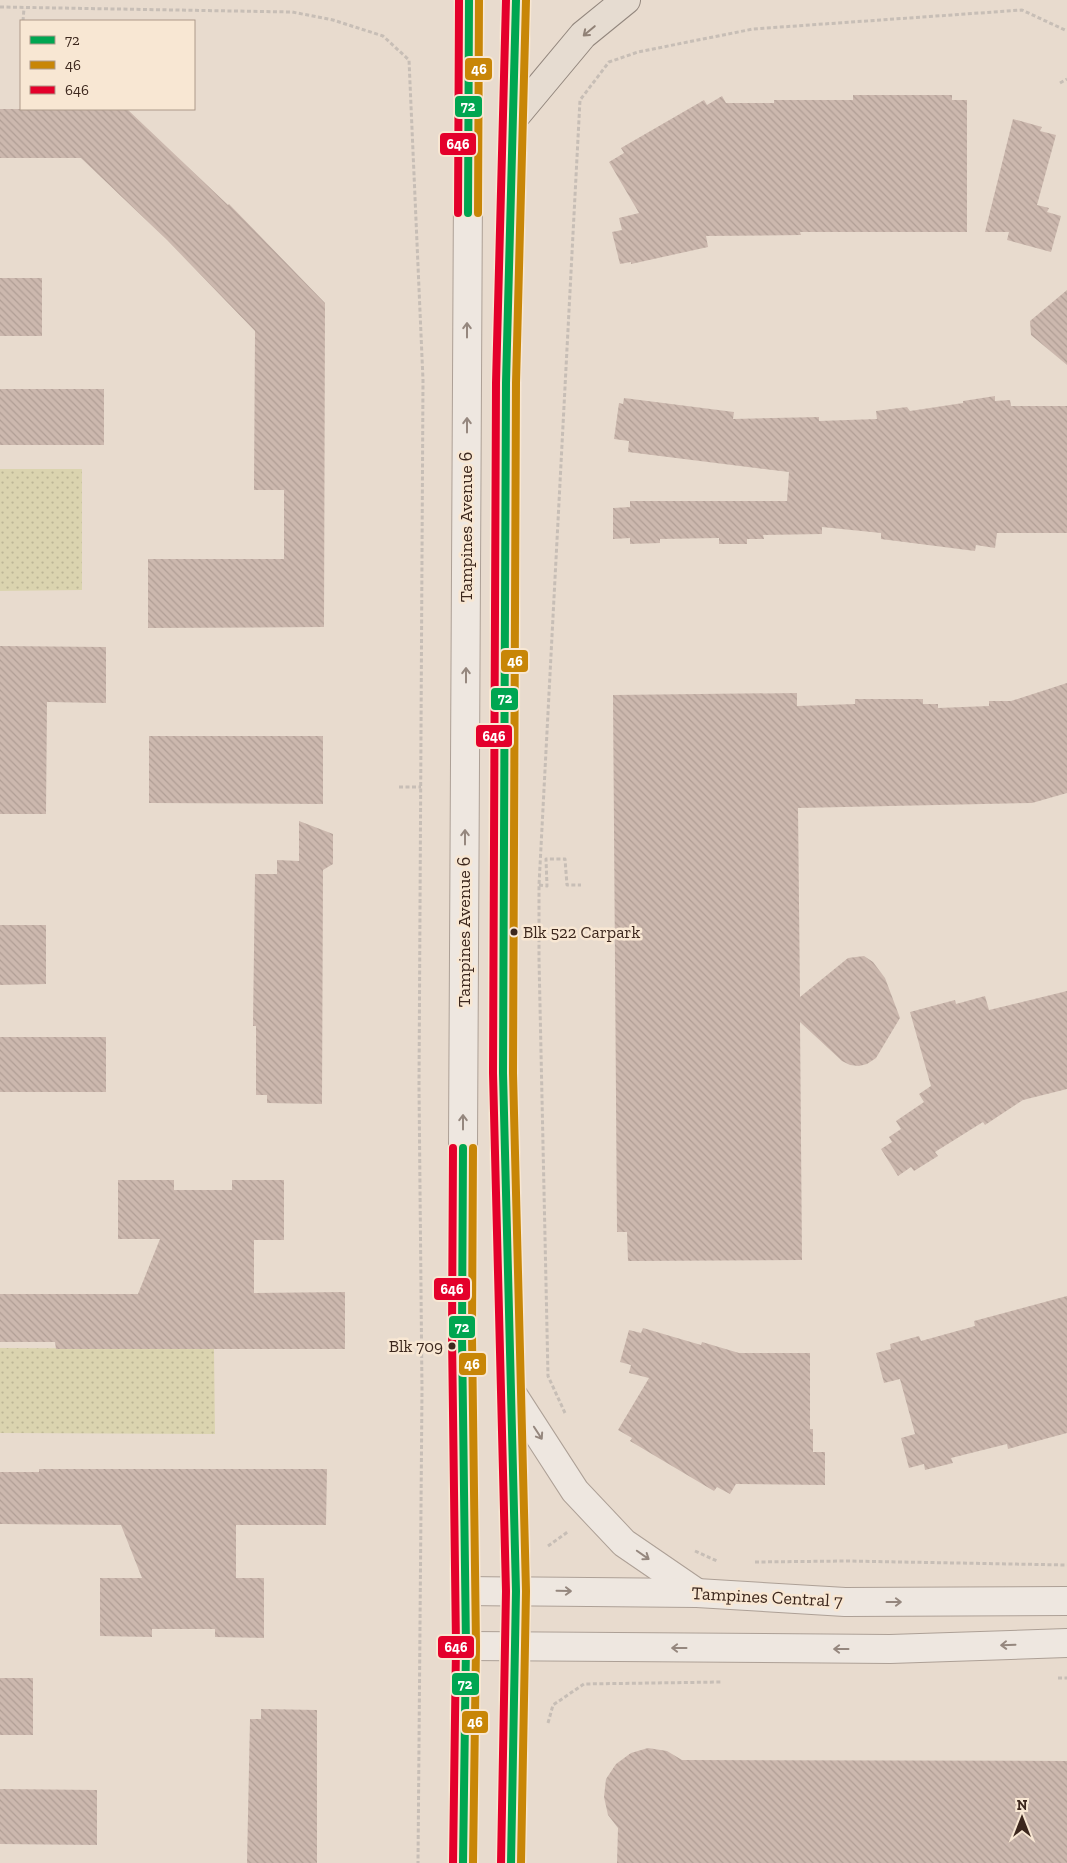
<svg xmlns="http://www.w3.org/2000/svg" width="1067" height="1863" font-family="'Zilla Slab',serif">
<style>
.park{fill:url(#park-dots)}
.building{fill:url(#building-back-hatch)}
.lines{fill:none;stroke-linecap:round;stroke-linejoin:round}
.minor-casing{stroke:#ada096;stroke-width:30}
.major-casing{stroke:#92867d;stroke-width:30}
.path{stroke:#c7beb6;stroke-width:3;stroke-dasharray:4 2.5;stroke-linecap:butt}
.minor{stroke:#eee7e0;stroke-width:28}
.major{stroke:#e6dcd1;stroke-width:28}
.bus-1-casing{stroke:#f8e7d3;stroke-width:11}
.bus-2-casing{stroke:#f8e7d3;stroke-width:11}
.bus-3-casing{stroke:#f8e7d3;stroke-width:11}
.bus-1{stroke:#00a651;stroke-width:8}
.bus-2{stroke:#c88607;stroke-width:8}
.bus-3{stroke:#e4002b;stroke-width:8}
.oneway{stroke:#918277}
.oneway2{stroke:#95877e}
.bus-dot{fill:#3c271d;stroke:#f8e7d3;stroke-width:2}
.labels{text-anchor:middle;stroke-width:5;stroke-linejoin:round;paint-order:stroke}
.bus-label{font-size:17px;fill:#3c271d;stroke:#f8e7d3;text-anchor:start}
.street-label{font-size:18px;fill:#3c271d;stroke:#f8e7d3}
.line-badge{stroke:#f8e7d3;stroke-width:2}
.badge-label{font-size:14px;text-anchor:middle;font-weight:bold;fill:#fff}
</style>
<defs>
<pattern id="park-dots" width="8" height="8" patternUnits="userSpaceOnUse" patternTransform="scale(1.25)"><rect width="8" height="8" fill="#dbd4af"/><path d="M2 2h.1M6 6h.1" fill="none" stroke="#bdb696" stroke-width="1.8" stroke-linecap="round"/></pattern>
<pattern id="building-back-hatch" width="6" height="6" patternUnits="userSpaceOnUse" patternTransform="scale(1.25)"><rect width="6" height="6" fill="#ccb8ae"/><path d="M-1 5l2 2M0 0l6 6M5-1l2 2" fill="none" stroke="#b09e95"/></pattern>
</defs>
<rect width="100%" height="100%" fill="#e8dbce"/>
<g class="park">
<polygon points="0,469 82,469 82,590 0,591"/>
<polygon points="0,1348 214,1349 215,1434 0,1433"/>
</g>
<g class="building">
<polygon points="853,95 952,95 952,100 967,100 967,232 800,232 801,235 706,236 708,247 631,264 631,262 620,264 612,232 622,230 619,218 639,213 609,162 624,153 621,148 704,100 707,105 722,96 726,103 774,103 774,100 853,100"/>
<polygon points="0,109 127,109 228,205 229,204 325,303 324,627 148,628 148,559 284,559 284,490 254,490 255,331 167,240 81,158 0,158"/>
<polygon points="1013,119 1042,127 1040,131 1056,135 1037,205 1049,208 1047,212 1061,216 1051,252 1007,240 1009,232 985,232"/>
<rect x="0" y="278" width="42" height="58"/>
<polygon points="1067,290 1067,365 1031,335 1030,321"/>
<rect x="0" y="389" width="104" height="56"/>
<polygon points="995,396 995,401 1010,400 1011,406 1067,406 1067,533 997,533 995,548 976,545 975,551 881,539 881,533 822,527 822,534 763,535 764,539 747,539 747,544 719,544 719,538 660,539 660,543 630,544 630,538 613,539 613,508 630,507 630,501 787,501 789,472 628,452 629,441 614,439 619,403 623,404 624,398 734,412 733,419 819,417 819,421 877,419 876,411 907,407 910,411 963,403 963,401"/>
<polygon points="0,646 106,647 106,703 47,702 46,814 0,814"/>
<polygon points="1067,683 1067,793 1032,803 798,808 800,997 848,958 864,956 873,962 885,978 900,1018 876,1058 867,1064 859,1066 850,1065 842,1061 800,1022 802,1260 628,1261 627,1232 617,1232 613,695 797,693 797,706 855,704 855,699 923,699 923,704 938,704 938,708 989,706 989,701 1011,701"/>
<polygon points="149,736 323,736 323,804 149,803"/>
<polygon points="299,821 333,834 333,864 323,870 322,1104 267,1103 267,1095 256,1095 256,1026 253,1026 255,874 277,874 277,860 299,861"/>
<polygon points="0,925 46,925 46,984 0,985"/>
<polygon points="1067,991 1067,1089 1023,1100 985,1125 983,1122 935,1152 938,1156 914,1171 911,1167 898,1176 881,1149 892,1142 889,1137 901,1129 896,1121 924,1102 919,1094 931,1086 910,1012 955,1000 956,1004 985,996 989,1010"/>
<rect x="0" y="1037" width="106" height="55"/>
<polygon points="118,1180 174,1180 174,1190 232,1190 232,1180 284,1180 284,1240 254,1240 254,1293 345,1292 345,1349 56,1349 55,1342 0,1342 0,1294 138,1294 160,1239 118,1239"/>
<polygon points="1067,1296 1067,1433 1008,1449 1007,1444 951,1458 953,1463 925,1470 924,1464 909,1468 901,1438 915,1434 900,1379 884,1383 876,1353 891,1349 890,1344 919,1336 921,1341 975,1326 974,1321"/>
<polygon points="643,1328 701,1345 702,1342 739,1353 810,1353 810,1429 813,1429 813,1452 825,1452 825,1485 736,1484 730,1494 717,1487 714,1491 630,1441 632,1438 618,1430 649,1378 629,1373 631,1365 620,1362 629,1330 641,1333"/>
<polygon points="39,1469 327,1469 326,1525 236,1525 236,1578 264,1578 264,1638 215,1637 215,1629 152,1629 152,1637 100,1636 100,1578 142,1578 121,1525 0,1524 0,1472 39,1472"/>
<rect x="0" y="1678" width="33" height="57"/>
<polygon points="261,1709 317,1710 317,1863 247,1863 250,1719 261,1719"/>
<polygon points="648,1748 667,1751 682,1760 1067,1761 1067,1863 617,1863 618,1828 608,1815 604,1797 606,1779 616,1764 631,1753"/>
<polygon points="0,1789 97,1790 97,1845 0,1844"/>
</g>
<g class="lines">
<g class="minor-casing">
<g id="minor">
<polyline points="511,1392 575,1491 624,1543 697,1593"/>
<polyline points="466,1591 697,1593 845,1602 1067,1601"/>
<polyline points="466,1646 890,1649 1067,1643"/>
<polyline points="463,1863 466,1646 462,1335 469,0"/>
<polyline points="511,1863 516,1591 503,1073 506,383 516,0"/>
</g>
</g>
<g class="major-casing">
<polyline id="major" points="513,119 583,35 626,0"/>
</g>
<g class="path">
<polyline points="0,7 292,12 333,20 383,36 409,60 423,380 419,1087 422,1390 418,1863"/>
<polyline points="23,21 24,8"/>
<polyline points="1060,83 1067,79"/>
<polyline points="399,787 421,787"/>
<polyline points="539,885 547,886 546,859 565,859 567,885 581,885"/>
<polyline points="565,1413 548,1376 539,959 539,885 580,100 609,62 638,52 753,29 1022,10 1067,31"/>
<polyline points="548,1546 569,1531"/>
<polyline points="695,1551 717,1561"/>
<polyline points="755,1562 846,1561 1067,1565"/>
<polyline points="1058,1678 1067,1678"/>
<polyline points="548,1723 553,1705 584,1684 721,1682"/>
</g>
<use href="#minor" class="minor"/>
<use href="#major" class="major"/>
<g class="bus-1-casing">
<g id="bus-1">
<polyline points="468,213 469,0"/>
<polyline points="463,1148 462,1335 466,1646 463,1863"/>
<polyline points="511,1863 516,1591 503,1073 506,383 516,0"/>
</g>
</g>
<g class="bus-2-casing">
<g id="bus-2">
<polyline points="478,213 479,0"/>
<polyline points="473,1148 472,1335 476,1646 473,1863"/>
<polyline points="521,1863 526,1591 513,1073 516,383 526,0"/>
</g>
</g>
<g class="bus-3-casing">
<g id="bus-3">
<polyline points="458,213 459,0"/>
<polyline points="453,1148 452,1335 456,1646 453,1863"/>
<polyline points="501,1863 506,1591 493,1073 496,383 506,0"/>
</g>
</g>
<use href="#bus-1" class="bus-1"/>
<use href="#bus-2" class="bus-2"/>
<use href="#bus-3" class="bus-3"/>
</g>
<defs><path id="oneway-shaft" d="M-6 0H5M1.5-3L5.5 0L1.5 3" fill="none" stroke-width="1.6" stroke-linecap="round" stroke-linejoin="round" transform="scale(1.25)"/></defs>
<use class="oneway" href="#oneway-shaft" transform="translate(589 31) rotate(140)"/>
<g class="oneway2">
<use href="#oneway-shaft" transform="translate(467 330) rotate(-90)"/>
<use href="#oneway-shaft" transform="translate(467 425) rotate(-90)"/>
<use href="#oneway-shaft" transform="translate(466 675) rotate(-90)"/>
<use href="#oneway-shaft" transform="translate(465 837) rotate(-90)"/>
<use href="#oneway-shaft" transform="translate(463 1122) rotate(-90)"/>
<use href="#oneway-shaft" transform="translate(538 1433) rotate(57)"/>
<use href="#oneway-shaft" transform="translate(643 1555) rotate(35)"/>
<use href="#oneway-shaft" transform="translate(564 1591) rotate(1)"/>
<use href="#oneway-shaft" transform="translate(894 1602)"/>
<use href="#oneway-shaft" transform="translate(1008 1645) rotate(178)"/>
<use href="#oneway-shaft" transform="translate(679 1648) rotate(-180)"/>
<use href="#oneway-shaft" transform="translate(841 1649) rotate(-180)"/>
</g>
<g class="bus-dot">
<circle cx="514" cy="932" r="4.5"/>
<circle cx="452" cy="1346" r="4.5"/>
</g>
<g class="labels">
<g class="bus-label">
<text x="523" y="938">Blk 522 Carpark</text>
<text x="443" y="1352" text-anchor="end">Blk 709</text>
</g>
<g class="street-label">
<text transform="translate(466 527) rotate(-90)" y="6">Tampines Avenue 6</text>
<text transform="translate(464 932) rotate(-90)" y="6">Tampines Avenue 6</text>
<text transform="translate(767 1597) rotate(3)" y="6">Tampines Central 7</text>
</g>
</g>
<g class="line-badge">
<rect x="464" y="57" width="29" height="24" rx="5" fill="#c88607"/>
<rect x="454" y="95" width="29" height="23" rx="5" fill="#00a651"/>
<rect x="439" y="132" width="38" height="24" rx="5" fill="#e4002b"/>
<rect x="500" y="649" width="29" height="24" rx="5" fill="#c88607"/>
<rect x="490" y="687" width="29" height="24" rx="5" fill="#00a651"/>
<rect x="475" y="724" width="38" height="24" rx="5" fill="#e4002b"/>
<rect x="433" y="1277" width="38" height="24" rx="5" fill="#e4002b"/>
<rect x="448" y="1315" width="28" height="24" rx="5" fill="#00a651"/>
<rect x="458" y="1352" width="29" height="24" rx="5" fill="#c88607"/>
<rect x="437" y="1635" width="38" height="24" rx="5" fill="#e4002b"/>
<rect x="451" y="1672" width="29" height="24" rx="5" fill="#00a651"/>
<rect x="461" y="1710" width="28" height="24" rx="5" fill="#c88607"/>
</g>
<g class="badge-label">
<text x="479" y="74">46</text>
<text x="468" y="111">72</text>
<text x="458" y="149">646</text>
<text x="515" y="666">46</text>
<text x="505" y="703">72</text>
<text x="494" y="741">646</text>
<text x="452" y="1294">646</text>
<text x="462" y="1332">72</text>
<text x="472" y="1369">46</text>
<text x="456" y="1652">646</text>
<text x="465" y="1689">72</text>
<text x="475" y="1727">46</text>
</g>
<rect x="20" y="20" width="175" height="90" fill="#f8e7d3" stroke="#ad9a8a"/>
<rect x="30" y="36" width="25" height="8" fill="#00a651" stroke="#ad9a8a"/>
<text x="65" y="45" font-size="15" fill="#3c271d">72</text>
<rect x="30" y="61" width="25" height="8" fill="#c88607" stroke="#ad9a8a"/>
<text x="65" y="70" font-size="15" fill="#3c271d">46</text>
<rect x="30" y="86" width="25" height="8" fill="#e4002b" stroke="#ad9a8a"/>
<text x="65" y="95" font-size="15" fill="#3c271d">646</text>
<g transform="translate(1022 1818)" stroke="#f8e7d3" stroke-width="4" paint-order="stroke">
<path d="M0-4L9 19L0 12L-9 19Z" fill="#3c271d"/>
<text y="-8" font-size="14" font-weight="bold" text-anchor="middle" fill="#3c271d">N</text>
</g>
</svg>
